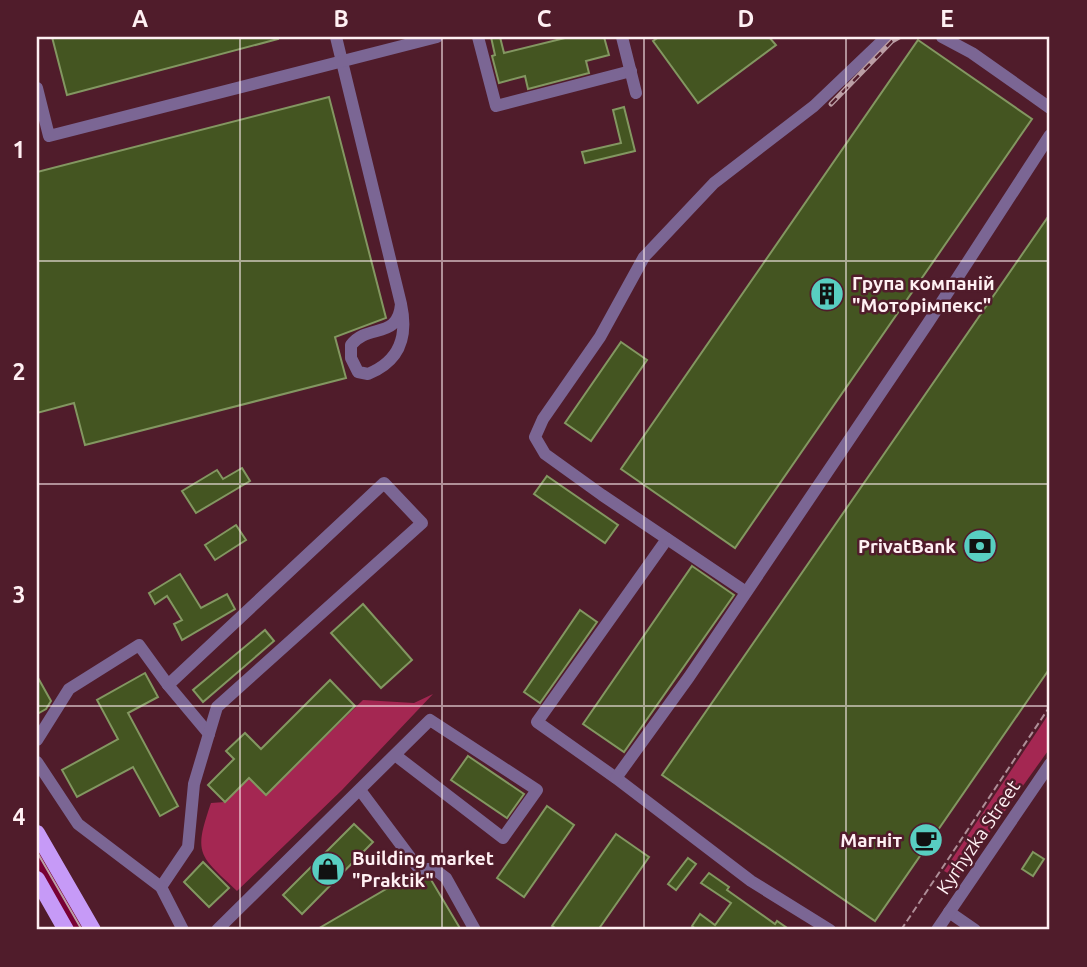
<svg xmlns="http://www.w3.org/2000/svg" width="1087" height="967" font-family="Ubuntu,sans-serif">
<style>
.green{fill:#780134}
.forest{fill:#a42752}
.building{fill:#445521;stroke:#839761;stroke-width:2}
.lines{fill:none;stroke-linecap:round;stroke-linejoin:round}
.path{stroke:#ae8e97;stroke-width:2;stroke-dasharray:7 3.5;stroke-linecap:butt}
.minor{stroke:#7b6694;stroke-width:12}
.major{stroke:#c69af7;stroke-width:16}
.tram{stroke:#bb9ea5;stroke-width:2}
.rail-casing{stroke:#bb9ea5;stroke-width:5}
.rail{stroke:#501c2b;stroke-width:2.5;stroke-dasharray:8;stroke-linecap:butt}
.grid{fill:none;stroke:#fff0f3;stroke-width:2;stroke-opacity:0.55}
.labels{text-anchor:middle;stroke-width:5;stroke-linejoin:round;paint-order:stroke}
.poi-label{font-size:19px;font-weight:bold;fill:#fff0f3;stroke:#501c2b;text-anchor:start}
.street-label{font-size:19px;fill:#fff0f3;stroke:#501c2b}
.neatline{fill:none;stroke:#fff0f3;stroke-width:2.5}
.grid-label{font-size:23px;text-anchor:middle;font-weight:bold;fill:#fff0f3}
</style>
<rect width="100%" height="100%" fill="#501c2b"/>
<polygon class="green" points="37,846 84,930 70,930 37,871"/>
<g class="forest">
<path d="M433,694L342,790L237,891C199,855 193,855 211,803L225,802L249,778L266,795L363,700L414,703Z"/>
<polygon points="1050,712 1050,748 957,878 944,871"/>
</g>
<g class="building">
<polygon points="52,37 278,37 278,39 67,95"/>
<polygon points="491,37 500,37 504,53 569,37 604,37 609,55 586,61 589,73 528,89 525,76 499,83 492,56 495,55"/>
<polygon points="659,37 769,37 776,45 698,103 653,41"/>
<polygon points="918,40 1032,119 735,548 621,469"/>
<polygon points="329,97 386,318 335,337 346,378 85,445 74,403 37,413 37,172"/>
<polygon points="624,107 635,151 585,163 582,152 621,143 613,110"/>
<polygon points="1050,214 1050,668 875,921 662,775"/>
<polygon points="621,342 647,360 591,441 565,423"/>
<polygon points="242,468 250,481 196,513 182,491 217,470 223,479"/>
<polygon points="547,476 618,525 605,543 534,494"/>
<polygon points="236,525 246,540 215,560 205,545"/>
<polygon points="692,566 734,595 624,752 583,724"/>
<polygon points="180,574 201,608 227,594 235,609 182,640 174,624 182,620 167,596 155,604 149,593"/>
<polygon points="363,604 412,660 381,688 331,633"/>
<polygon points="580,610 597,622 540,703 524,692"/>
<polygon points="265,630 274,641 203,702 193,690"/>
<polygon points="145,673 158,697 128,713 178,806 160,816 133,767 77,797 62,770 118,739 97,700"/>
<polygon points="37,676 51,701 46,709 37,714"/>
<polygon points="330,680 355,706 266,795 249,778 225,802 208,785 234,759 226,751 245,733 261,749"/>
<polygon points="468,756 524,794 507,818 451,780"/>
<polygon points="547,806 574,825 524,897 497,878"/>
<polygon points="354,824 373,842 302,914 283,895"/>
<polygon points="616,834 649,857 598,930 559,930 552,926"/>
<polygon points="1033,852 1044,859 1033,876 1022,869"/>
<polygon points="688,858 696,864 676,890 668,884"/>
<polygon points="203,862 229,888 209,907 184,882"/>
<polygon points="709,873 729,887 727,890 775,924 777,921 790,930 697,930 692,926 700,914 715,925 731,903 701,883"/>
<polygon points="412,874 420,880 430,878 461,930 316,930"/>
</g>
<g class="lines">
<polyline class="path" points="901,930 1050,706"/>
<g class="minor">
<path d="M336,37L401,304C408,336 400,361 368,374L358,372L351,358V345C368,323 398,340 401,304"/>
<polyline points="478,37 496,106 631,71"/>
<polyline points="622,37 636,93"/>
<polyline points="942,37 972,53 1050,108"/>
<polyline points="37,88 49,136 437,37"/>
<polyline points="667,539 537,722 616,778 751,881 830,930"/>
<polyline points="746,592 602,495 545,454 535,437 543,419 600,337 644,257 714,183 814,106 879,44 891,37"/>
<polyline points="168,685 209,734"/>
<polyline points="37,740 69,689 139,645 168,685 384,483 422,523 217,707 194,784 188,847 161,887"/>
<polyline points="37,762 78,824 161,887 183,930"/>
<polyline points="616,778 689,677 928,323 1050,135"/>
<polyline points="360,790 419,869 434,869 446,878 475,930"/>
<polyline points="949,912 975,930"/>
<polyline points="217,930 430,720 537,790 503,838 395,755"/>
<polyline points="937,930 1050,764"/>
</g>
<g class="major">
<polyline points="37,833 93,930"/>
<polyline points="37,879 66,930"/>
</g>
<polyline class="tram" points="37,852 82,930"/>
<g class="rail-casing">
<polyline id="rail" points="831,104 892,41 899,37"/>
</g>
<use href="#rail" class="rail"/>
</g>
<path class="grid" d="M240,37V930M442,37V930M644,37V930M846,37V930M37,261H1050M37,484H1050M37,706H1050"/>
<defs>
<g id="building-disc" transform="scale(1.75)"><circle r="9.5" fill="#58cec1" stroke="#501c2b"/><path d="M-4-6H4V6H1V3H-1V6H-4ZM-2.5-4.3h1.7v1.8h-1.7ZM.8-4.3h1.7v1.8H.8ZM-2.5-1h1.7V.8h-1.7ZM.8-1h1.7V.8H.8Z" fill="#111"/></g>
<g id="bank-disc" transform="scale(1.75)"><circle r="9.5" fill="#58cec1" stroke="#501c2b"/><path d="M-6-4H6V4H-6ZM0-2.3a2.3 2.3 0 1 0 0 4.6a2.3 2.3 0 1 0 0-4.6Z" fill="#111"/></g>
<g id="cafe-disc" transform="scale(1.75)"><circle r="9.5" fill="#58cec1" stroke="#501c2b"/><path d="M-5.5-4.5H6V0H3Q3 3.5 0 3.5H-2.5Q-5.5 3.5-5.5 0ZM3-3.2v2h1.7v-2ZM-6 4.5H4V6H-6Z" fill="#111"/></g>
<g id="shop-disc" transform="scale(1.75)"><circle r="9.5" fill="#58cec1" stroke="#501c2b"/><path d="M-5-2.5h2.3a2.7 3.5 0 0 1 5.4 0H5L5.5 6h-11ZM-1.5-2.5h3a1.5 2.3 0 0 0-3 0Z" fill="#111"/></g>
</defs>
<g fill-rule="evenodd">
<use href="#building-disc" x="827" y="294"/>
<use href="#bank-disc" x="980" y="546"/>
<use href="#cafe-disc" x="926" y="840"/>
<use href="#shop-disc" x="328" y="869"/>
</g>
<g class="labels">
<g class="poi-label">
<text x="852" y="290">Група компаній<tspan x="852" dy="22">"Моторімпекс"</tspan></text>
<text x="956" y="553" text-anchor="end">PrivatBank</text>
<text x="902" y="847" text-anchor="end">Магніт</text>
<text x="352" y="865">Building market<tspan x="352" dy="22">"Praktik"</tspan></text>
</g>
<g class="street-label">
<text transform="translate(978 837) rotate(-56)" y="7">Kyrhyzka Street</text>
</g>
</g>
<rect width="1087" height="967" fill="none" stroke="#501c2b" stroke-width="77"/>
<rect x="38" y="38" width="1010" height="890" class="neatline"/>
<g class="grid-label">
<text x="140" y="27">A</text>
<text x="341" y="27">B</text>
<text x="544" y="27">C</text>
<text x="746" y="27">D</text>
<text x="947" y="27">E</text>
<text x="19" y="158">1</text>
<text x="19" y="380">2</text>
<text x="19" y="603">3</text>
<text x="19" y="825">4</text>
</g>
</svg>
